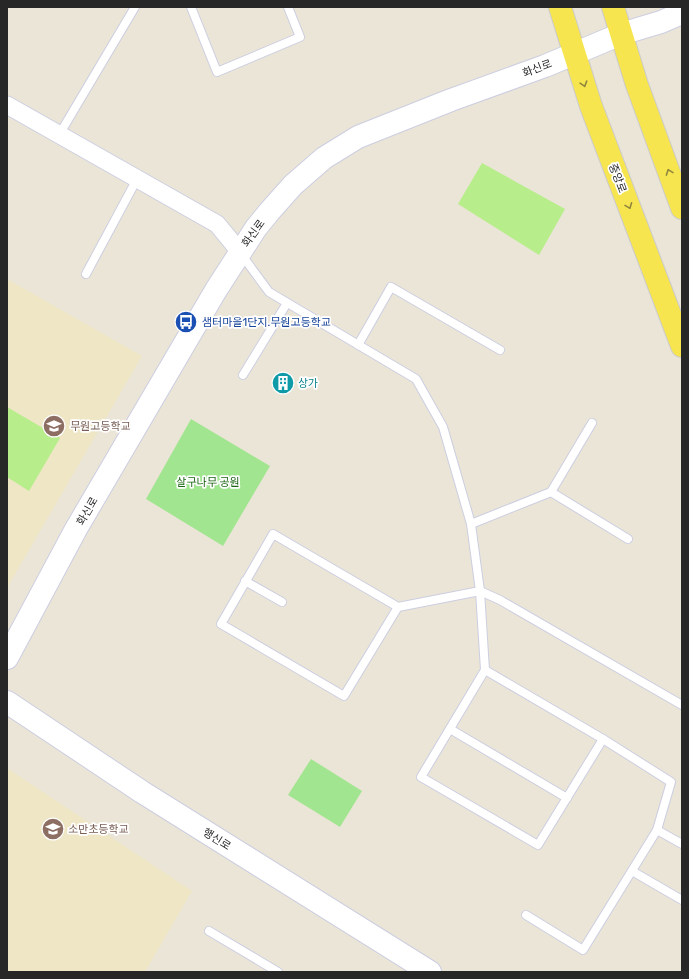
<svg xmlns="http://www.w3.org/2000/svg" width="689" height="979" font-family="Rubik,'Noto Sans KR',sans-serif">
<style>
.education{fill:#eee6c5}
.green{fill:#a2e590}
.pitch{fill:#b7ed8a}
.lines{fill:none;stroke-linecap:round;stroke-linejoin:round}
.lane-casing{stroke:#cccee1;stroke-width:10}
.street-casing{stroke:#cccee1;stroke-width:19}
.secondary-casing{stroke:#cccee1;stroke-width:24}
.primary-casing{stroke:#cbcbcb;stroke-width:24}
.lane{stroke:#fff;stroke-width:8}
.street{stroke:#fff;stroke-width:17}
.secondary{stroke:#fff;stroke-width:22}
.primary{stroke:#f7e550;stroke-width:22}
.oneway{stroke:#8f863c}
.labels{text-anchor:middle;stroke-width:3.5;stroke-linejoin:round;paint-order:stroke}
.street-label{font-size:11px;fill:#272727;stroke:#fff}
.transit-label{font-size:11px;fill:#164399;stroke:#fff;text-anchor:start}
.culture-label{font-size:11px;fill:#0d838f;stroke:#fff;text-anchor:start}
.education-label{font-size:11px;fill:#785e54;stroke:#fff;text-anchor:start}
.park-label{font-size:11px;fill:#1c6615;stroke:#fff}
</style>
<rect width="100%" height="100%" fill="#ebe5d7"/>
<g class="education">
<polygon points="7,279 142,356 7,588"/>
<polygon points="7,768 192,891 145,972 7,972"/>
</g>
<g class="green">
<polygon points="191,419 270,466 223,546 146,499"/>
<polygon points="311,759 362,791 340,827 288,795"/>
</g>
<g class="pitch">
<polygon points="482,163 565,209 539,255 458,204"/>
<polygon points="7,407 60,438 29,491 7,477"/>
</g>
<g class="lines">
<g class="lane-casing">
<g id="lane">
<polyline points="191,7 217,72 300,37 288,7"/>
<polyline points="59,135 135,7"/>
<polyline points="241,254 269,292 416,379 443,427 471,524 480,591 485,670 421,777 538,845 603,739"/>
<polyline points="86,274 137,179"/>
<polyline points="358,345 391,287 500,350"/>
<polyline points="243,375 287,303"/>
<polyline points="551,492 628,539"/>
<polyline points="471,524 551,492 592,423"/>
<polyline points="245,581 282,602"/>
<polyline points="398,607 344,696 221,624 273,534 398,607 480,591 500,600 682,705"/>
<polyline points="485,670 603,739 671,782 657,830 583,950 526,915"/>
<polyline points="450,729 567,798"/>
<polyline points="657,830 682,844"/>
<polyline points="632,871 682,900"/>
<polyline points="209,931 278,972"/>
</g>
</g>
<g class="street-casing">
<polyline id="street" points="7,105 217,224 240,252"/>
</g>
<g class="secondary-casing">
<g id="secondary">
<polyline points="7,658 76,529 216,290 256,228 269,212 293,185 324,158 358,137 451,100 545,66 621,34 661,22 682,13"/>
<polyline points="7,702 142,792 430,972"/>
</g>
</g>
<g class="primary-casing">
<g id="primary">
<polyline points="560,7 591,106 682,346"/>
<polyline points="613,7 637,85 682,208"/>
</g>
</g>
<use href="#lane" class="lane"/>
<use href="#street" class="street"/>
<use href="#secondary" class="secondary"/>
<use href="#primary" class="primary"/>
</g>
<defs><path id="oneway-chevron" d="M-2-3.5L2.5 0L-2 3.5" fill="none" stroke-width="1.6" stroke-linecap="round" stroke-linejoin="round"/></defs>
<g class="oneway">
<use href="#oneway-chevron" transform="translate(584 84) rotate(73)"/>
<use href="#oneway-chevron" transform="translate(669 172) rotate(-110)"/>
<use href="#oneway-chevron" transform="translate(629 206) rotate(69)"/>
</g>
<defs>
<g id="bus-disc" transform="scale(1.15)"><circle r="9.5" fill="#1a4fb4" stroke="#fff"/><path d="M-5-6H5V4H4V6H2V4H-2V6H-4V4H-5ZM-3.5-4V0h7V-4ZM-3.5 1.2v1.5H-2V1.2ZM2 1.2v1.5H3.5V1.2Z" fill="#fff"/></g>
<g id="building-disc" transform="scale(1.15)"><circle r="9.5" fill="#0f9aa8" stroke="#fff"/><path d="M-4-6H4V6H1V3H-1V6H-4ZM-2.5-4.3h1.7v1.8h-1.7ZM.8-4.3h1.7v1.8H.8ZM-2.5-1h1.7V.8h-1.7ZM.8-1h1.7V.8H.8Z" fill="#fff"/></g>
<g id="school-disc" transform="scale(1.15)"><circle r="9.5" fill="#8d6e63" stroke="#fff"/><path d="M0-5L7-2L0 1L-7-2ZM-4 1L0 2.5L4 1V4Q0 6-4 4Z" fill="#fff"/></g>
</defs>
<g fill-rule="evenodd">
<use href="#bus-disc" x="186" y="322"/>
<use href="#building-disc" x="283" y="383"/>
<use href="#school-disc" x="54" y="426"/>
<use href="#school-disc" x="53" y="829"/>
</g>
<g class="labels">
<g class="street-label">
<text transform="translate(537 68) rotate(-21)" y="4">화신로</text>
<text transform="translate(618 178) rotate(69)" y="4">중앙로</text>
<text transform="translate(253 233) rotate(-54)" y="4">화신로</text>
<text transform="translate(87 511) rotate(-60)" y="4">화신로</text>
<text transform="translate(217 839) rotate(32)" y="4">행신로</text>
</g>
<g class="transit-label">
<text x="202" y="326">샘터마을1단지.무원고등학교</text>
</g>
<g class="culture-label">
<text x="298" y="387">상가</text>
</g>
<g class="education-label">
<text x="70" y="430">무원고등학교</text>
<text x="68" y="833">소만초등학교</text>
</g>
<g class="park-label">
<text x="208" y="486">살구나무 공원</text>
</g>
</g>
<rect width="689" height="979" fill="none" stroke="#272727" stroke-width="16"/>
</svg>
